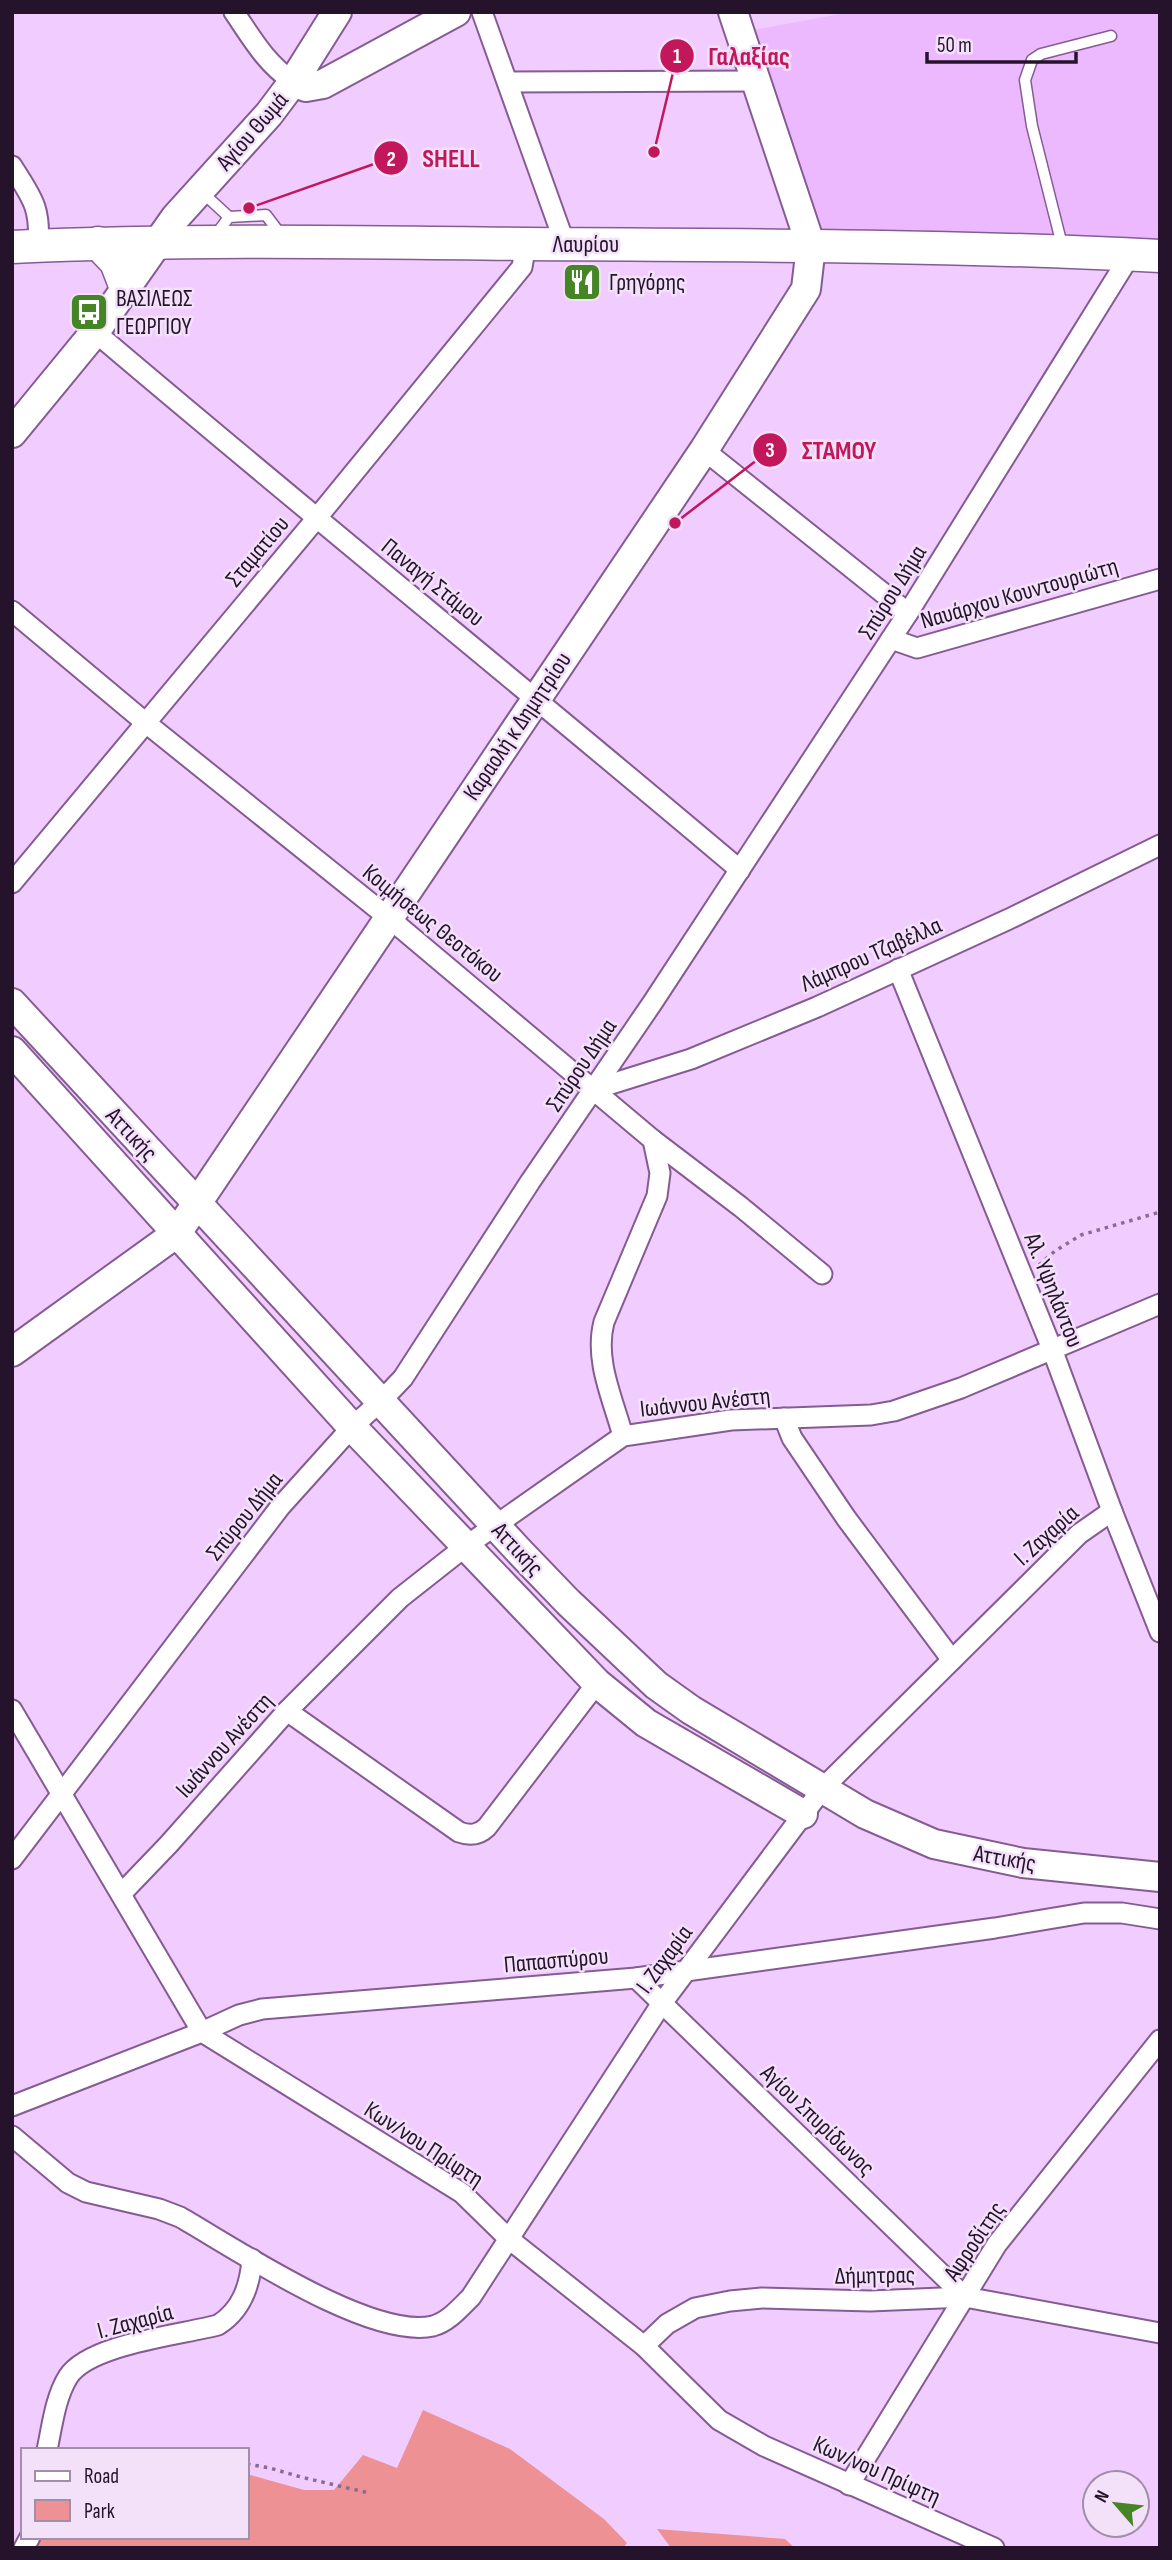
<svg xmlns="http://www.w3.org/2000/svg" width="1172" height="2560" font-family="'Sofia Sans Condensed',sans-serif">
<style>
.built{fill:#edb9fe}
.green{fill:#ee9195}
.lines{fill:none;stroke-linecap:round;stroke-linejoin:round}
.lane-casing{stroke:#855b93;stroke-width:13}
.street-casing{stroke:#855b93;stroke-width:23}
.secondary-casing{stroke:#855b93;stroke-width:32}
.primary-casing{stroke:#855b93;stroke-width:35}
.path{stroke:#876d91;stroke-width:3.5;stroke-dasharray:3.5 5;stroke-linecap:butt}
.lane{stroke:#fff;stroke-width:10}
.street{stroke:#fff;stroke-width:19}
.secondary{stroke:#fff;stroke-width:28}
.primary{stroke:#fff;stroke-width:32}
.labels{text-anchor:middle;stroke-width:5;stroke-linejoin:round;paint-order:stroke}
.street-label{font-size:24px;fill:#24132a;stroke:#f3e1fa}
.poi-label{font-size:24px;fill:#24132a;stroke:#f3e1fa;text-anchor:start}
.leader{fill:none;stroke:#c2185b;stroke-width:2.5}
.callout-dot{fill:#c2185b;stroke:#f3e1fa;stroke-width:2.5}
.mark-label{font-size:21px;text-anchor:middle;font-weight:bold;fill:#fff}
.callout-label{font-size:26px;text-anchor:middle;font-weight:bold;fill:#c2185b;stroke:#f3e1fa;stroke-width:5;stroke-linejoin:round;paint-order:stroke}
</style>
<rect width="100%" height="100%" fill="#f1ccfe"/>
<polygon class="built" points="851,12 1160,12 1160,244 819,235 748,31"/>
<g class="green">
<polygon points="423,2410 510,2449 604,2519 627,2543 623,2548 28,2548 33,2537 247,2537 247,2474 304,2490 334,2490 363,2455 397,2468"/>
<polygon points="657,2529 785,2539 795,2548 671,2548"/>
</g>
<g class="lines">
<g class="lane-casing">
<g id="lane">
<polyline points="203,193 229,217"/>
<polyline points="215,236 229,217 266,215 281,235"/>
<polyline points="1063,249 1032,126 1025,80 1032,60 1041,54 1111,36"/>
</g>
</g>
<g class="street-casing">
<g id="street">
<path d="M234,12C253,40 265,62 293,82"/>
<polyline points="482,12 565,244"/>
<polyline points="508,82 756,81"/>
<path d="M12,166C32,198 41,207 38,246"/>
<path d="M95,332C308,513 526,689 740,870"/>
<polyline points="704,450 908,613"/>
<polyline points="12,611 146,723 389,918 653,1140 741,1207 822,1274"/>
<polyline points="891,639 917,648 1160,579"/>
<polyline points="12,883 316,519 522,267 526,244"/>
<polyline points="898,969 1052,1349 1112,1511 1160,1632"/>
<polyline points="595,1089 691,1059 817,1007 1009,919 1160,845"/>
<polyline points="784,1418 792,1438 846,1518 952,1660"/>
<path d="M623,1436C613,1399 594,1360 604,1322L657,1196L660,1173L653,1140"/>
<polyline points="12,1710 202,2032 462,2193 509,2239 644,2346 719,2420 764,2446 994,2548"/>
<path d="M287,1711L459,1832C470,1836 479,1835 487,1827L597,1683"/>
<polyline points="12,1859 280,1507 352,1427 382,1400 403,1378 530,1182 653,1002 908,613 1131,254"/>
<polyline points="121,1894 169,1844 287,1711 400,1598 466,1546 623,1436 731,1420 871,1415 894,1411 961,1388 1160,1304"/>
<polyline points="636,1978 965,2297"/>
<polyline points="12,2106 202,2032 239,2015 262,2009 636,1978 995,1928 1084,1913 1122,1913 1160,1919"/>
<path d="M12,2136L68,2183L86,2192L159,2209L180,2217C236,2249 371,2340 433,2326C448,2322 460,2308 471,2297L662,2003L823,1788L1079,1534L1112,1511"/>
<polyline points="644,2346 667,2324 695,2308 730,2301 762,2298 870,2301 965,2297 1160,2333"/>
<path d="M47,2450C52,2427 55,2398 68,2377C89,2344 181,2335 218,2325C242,2310 250,2286 252,2259"/>
<polyline points="849,2485 997,2244 1160,2040"/>
<polyline points="24,2548 30,2537"/>
</g>
</g>
<g class="secondary-casing">
<g id="secondary">
<polyline points="293,82 306,87 323,84 456,12"/>
<polyline points="12,433 95,332 175,218 269,114 293,82 337,12"/>
<polyline points="12,1003 519,1551 568,1602 656,1685 691,1710 865,1814 934,1844 1023,1863 1160,1877"/>
<polyline points="12,1051 352,1427 597,1683 646,1723 803,1814"/>
<polyline points="12,1352 177,1233 704,450 806,289 811,246 733,12"/>
</g>
</g>
<g class="primary-casing">
<g id="primary">
<polyline points="98,243 116,262 126,288"/>
<path d="M12,247C183,239 354,242 525,244C737,245 949,245 1160,256"/>
</g>
</g>
<g class="path">
<polyline points="1039,1265 1055,1251 1081,1235 1160,1212"/>
<polyline points="247,2464 270,2468 301,2477 369,2493"/>
</g>
<use href="#lane" class="lane"/>
<use href="#street" class="street"/>
<use href="#secondary" class="secondary"/>
<use href="#primary" class="primary"/>
</g>
<defs>
<g id="restaurant-square" transform="scale(2.0125)"><rect x="-9" y="-9" width="18" height="18" rx="4" fill="#458526" stroke="#f3e1fa"/><path d="M-5-6h1v4h1v-4h1v4h1v-4h1v5L-1.5 .5V6h-2V.5L-5-1ZM5-6V6H3V1.5H1.5Q1.5-4 5-6Z" fill="#fff"/></g>
<g id="bus-square" transform="scale(2.0125)"><rect x="-9" y="-9" width="18" height="18" rx="4" fill="#458526" stroke="#f3e1fa"/><path d="M-5-6H5V4H4V6H2V4H-2V6H-4V4H-5ZM-3.5-4V0h7V-4ZM-3.5 1.2v1.5H-2V1.2ZM2 1.2v1.5H3.5V1.2Z" fill="#fff"/></g>
</defs>
<g fill-rule="evenodd">
<use href="#restaurant-square" x="582" y="282"/>
<use href="#bus-square" x="89" y="312"/>
</g>
<g class="labels">
<g class="street-label">
<text transform="translate(252 131) rotate(-49)" y="8">Αγίου Θωμά</text>
<text x="586" y="252">Λαυρίου</text>
<text transform="translate(257 551) rotate(-50)" y="8">Σταματίου</text>
<text transform="translate(433 582) rotate(39)" y="8">Παναγή Στάμου</text>
<text transform="translate(892 592) rotate(-58)" y="8">Σπύρου Δήμα</text>
<text transform="translate(1019 593) rotate(-16)" y="8">Ναυάρχου Κουντουριώτη</text>
<text transform="translate(517 726) rotate(-56)" y="8">Καραολή κ Δημητρίου</text>
<text transform="translate(433 923) rotate(39)" y="8">Κοιμήσεως Θεοτόκου</text>
<text transform="translate(871 954) rotate(-24)" y="8">Λάμπρου Τζαβέλλα</text>
<text transform="translate(581 1065) rotate(-56)" y="8">Σπύρου Δήμα</text>
<text transform="translate(132 1134) rotate(47)" y="8">Αττικής</text>
<text transform="translate(1054 1290) rotate(68)" y="8">Αλ. Υψηλάντου</text>
<text transform="translate(705 1402) rotate(-6)" y="8">Ιωάννου Ανέστη</text>
<text transform="translate(244 1516) rotate(-51)" y="8">Σπύρου Δήμα</text>
<text transform="translate(1046 1535) rotate(-42)" y="8">Ι. Ζαχαρία</text>
<text transform="translate(518 1549) rotate(47)" y="8">Αττικής</text>
<text transform="translate(224 1745) rotate(-48)" y="8">Ιωάννου Ανέστη</text>
<text transform="translate(1005 1858) rotate(10)" y="8">Αττικής</text>
<text transform="translate(664 1959) rotate(-54)" y="8">Ι. Ζαχαρία</text>
<text transform="translate(556 1960) rotate(-5)" y="8">Παπασπύρου</text>
<text transform="translate(818 2120) rotate(44)" y="8">Αγίου Σπυρίδωνος</text>
<text transform="translate(424 2144) rotate(33)" y="8">Κων/νου Πρίφτη</text>
<text transform="translate(974 2241) rotate(-56)" y="8">Αφροδίτης</text>
<text transform="translate(875 2275) rotate(-1)" y="8">Δήμητρας</text>
<text transform="translate(135 2321) rotate(-15)" y="8">Ι. Ζαχαρία</text>
<text transform="translate(877 2470) rotate(24)" y="8">Κων/νου Πρίφτη</text>
</g>
<g class="poi-label">
<text x="609" y="290">Γρηγόρης</text>
<text x="116" y="306">ΒΑΣΙΛΕΩΣ<tspan x="116" dy="28">ΓΕΩΡΓΙΟΥ</tspan></text>
</g>
</g>
<path class="leader" d="M654 152L677 56M249 208L391 158M675 523L770 450"/>
<g class="callout-dot">
<circle cx="654" cy="152" r="7"/>
<circle cx="249" cy="208" r="7"/>
<circle cx="675" cy="523" r="7"/>
<circle cx="677" cy="56" r="18"/>
<circle cx="391" cy="158" r="18"/>
<circle cx="770" cy="450" r="18"/>
</g>
<g class="mark-label">
<text x="677" y="63">1</text>
<text x="391" y="166">2</text>
<text x="770" y="457">3</text>
</g>
<g class="callout-label">
<text x="749" y="65">Γαλαξίας</text>
<text x="451" y="167">SHELL</text>
<text x="839" y="459">ΣΤΑΜΟΥ</text>
</g>
<rect width="1172" height="2560" fill="none" stroke="#24132a" stroke-width="28"/>
<rect x="21" y="2448" width="228" height="91" fill="#f3e1fa" stroke="#a08fa7" stroke-width="2"/>
<rect x="35" y="2471" width="35" height="10" fill="#ffffff" stroke="#a08fa7" stroke-width="2"/>
<text x="84" y="2483" font-size="21" fill="#24132a">Road</text>
<rect x="35" y="2500" width="35" height="21" fill="#ee9195" stroke="#a08fa7" stroke-width="2"/>
<text x="84" y="2518" font-size="21" fill="#24132a">Park</text>
<g transform="translate(1116 2504) rotate(298)"><circle r="33" fill="#f3e1fa" stroke="#a08fa7" stroke-width="2"/>
<path d="M0-5L12 26L0 18L-12 26Z" fill="#458526"/>
<text y="-10" font-size="19" font-weight="bold" text-anchor="middle" fill="#24132a">N</text>
</g>
<path d="M927 52v10h149v-10" fill="none" stroke="#24132a" stroke-width="3.5"/>
<text x="937" y="52" font-size="21" fill="#24132a" stroke="#f3e1fa" stroke-width="5" paint-order="stroke">50 m</text>
</svg>
